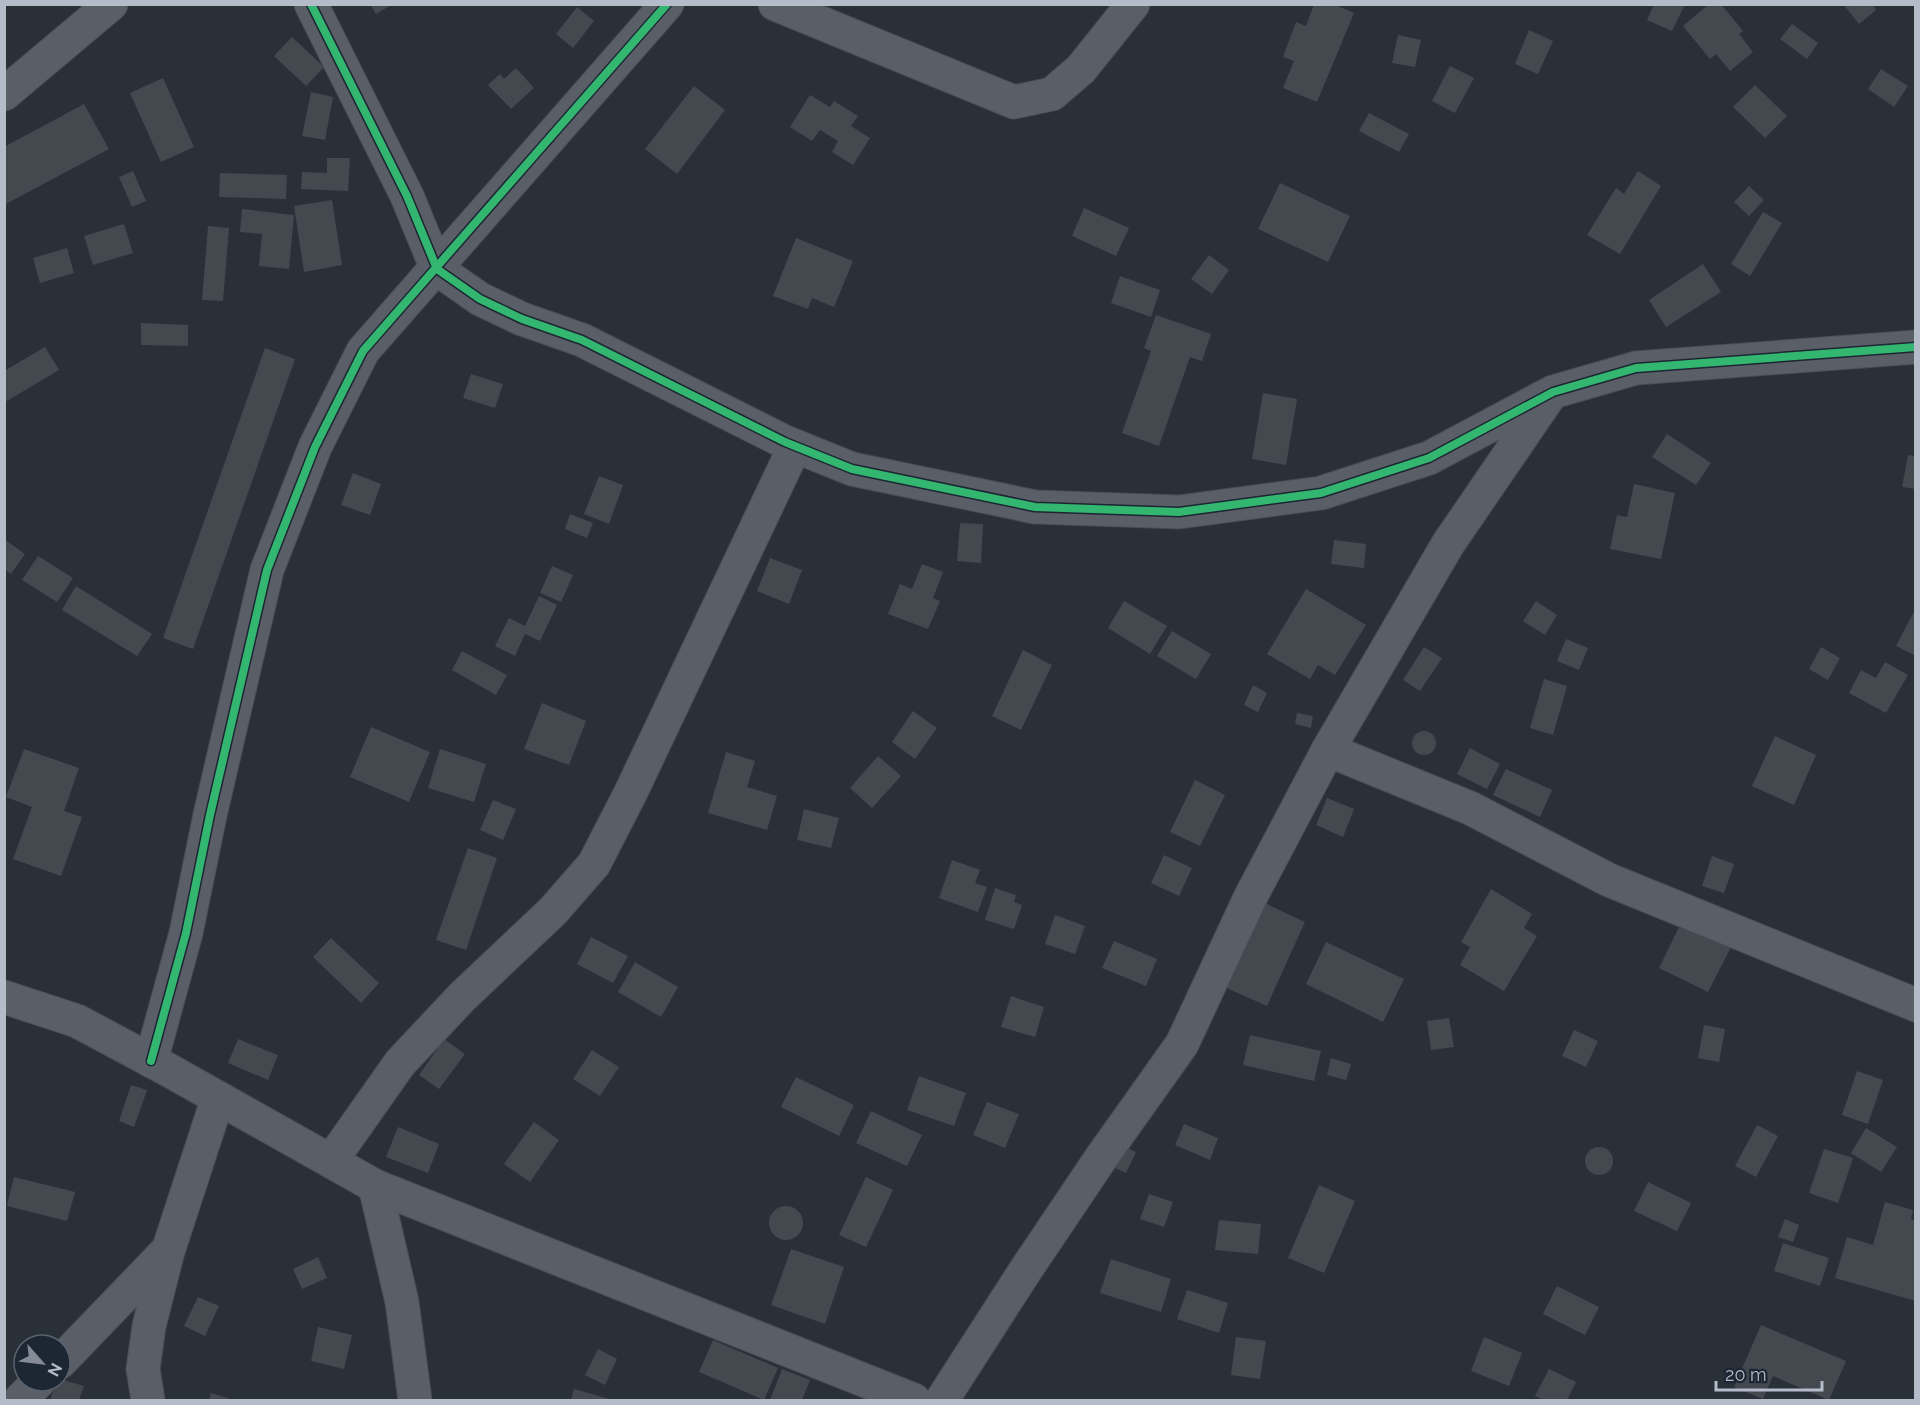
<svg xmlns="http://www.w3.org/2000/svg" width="1920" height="1405" font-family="Raleway,sans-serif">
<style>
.building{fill:#444950}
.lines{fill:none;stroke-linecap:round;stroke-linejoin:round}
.street-casing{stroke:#484c53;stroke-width:35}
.street{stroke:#5a5e66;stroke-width:33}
.cycleway-casing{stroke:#1d2633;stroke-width:11}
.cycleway{stroke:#33b770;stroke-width:8}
</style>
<rect width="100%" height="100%" fill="#2a3038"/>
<g class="building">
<polygon points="370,4 393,4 376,14"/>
<polygon points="1314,4 1334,4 1354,13 1317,102 1283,88 1294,61 1283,57 1296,22 1306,26"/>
<polygon points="1654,4 1685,4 1672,31 1647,20"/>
<polygon points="1709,4 1721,4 1743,31 1739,34 1753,52 1730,71 1716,54 1710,59 1683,26"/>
<polygon points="1843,4 1872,4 1876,10 1859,24"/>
<polygon points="577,7 594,21 573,48 556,34"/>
<polygon points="1792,24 1818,43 1807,59 1780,39"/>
<polygon points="1529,30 1553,41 1538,74 1515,64"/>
<polygon points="1398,35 1421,40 1415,67 1392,63"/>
<polygon points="292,37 324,67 306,86 274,56"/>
<polygon points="1450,66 1474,78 1455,113 1432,101"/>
<polygon points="516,68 534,88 511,109 488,85 500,74 504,79"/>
<polygon points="1881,69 1908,86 1894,107 1868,89"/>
<polygon points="163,78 194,147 161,162 130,93"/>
<polygon points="1755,85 1787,116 1765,138 1733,107"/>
<polygon points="694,86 725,110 677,174 645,149"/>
<polygon points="311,92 333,97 325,140 302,136"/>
<polygon points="810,95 830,107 834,101 858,116 851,126 870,138 853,165 832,152 838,141 820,130 812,141 790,127"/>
<polygon points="84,104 109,149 4,205 4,147"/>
<polygon points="1369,113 1409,134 1399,152 1359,131"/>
<polygon points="327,158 350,158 348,191 301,189 302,172 327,173"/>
<polygon points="133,171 146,201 132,207 119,177"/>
<polygon points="1638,171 1661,186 1620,254 1587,235 1616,188 1624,194"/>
<polygon points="220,173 287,175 286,199 219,197"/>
<polygon points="1280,183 1350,216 1328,262 1258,229"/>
<polygon points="1749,186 1764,200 1749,216 1734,202"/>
<polygon points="332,200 342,265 304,272 294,206"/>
<polygon points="1084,208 1129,228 1116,256 1072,236"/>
<polygon points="242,209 294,215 289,269 259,266 262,234 240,232"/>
<polygon points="1763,212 1782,223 1750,276 1731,264"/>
<polygon points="124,224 133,253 93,265 84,236"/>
<polygon points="208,226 229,228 223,301 202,300"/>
<polygon points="796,238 853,261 834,307 812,298 808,309 773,296"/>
<polygon points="67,248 74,273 40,283 33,258"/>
<polygon points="1209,255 1229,270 1212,294 1191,279"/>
<polygon points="1703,264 1721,292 1666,327 1649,300"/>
<polygon points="1120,276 1160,290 1151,317 1111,303"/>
<polygon points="1156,315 1211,334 1202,361 1190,357 1159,446 1122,433 1151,351 1144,348"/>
<polygon points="141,323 188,325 188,346 141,345"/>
<polygon points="45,347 59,370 7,401 4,397 4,371"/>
<polygon points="265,348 295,359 193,649 163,638"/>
<polygon points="471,374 503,384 495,408 463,398"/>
<polygon points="1263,393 1297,399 1286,465 1252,459"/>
<polygon points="1667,434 1711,463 1696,485 1652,457"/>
<polygon points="1908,455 1916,456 1916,489 1902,487"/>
<polygon points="353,473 381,484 370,515 341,505"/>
<polygon points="599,476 623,485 609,524 584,514"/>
<polygon points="1634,484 1675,493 1661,559 1610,549 1617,515 1627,517"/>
<polygon points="570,514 593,523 587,538 565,529"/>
<polygon points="960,523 983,524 981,563 957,561"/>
<polygon points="4,539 25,554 11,574 4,569"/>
<polygon points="1334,540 1366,544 1364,568 1331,564"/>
<polygon points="38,556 73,578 57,602 22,580"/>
<polygon points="770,558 802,570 789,604 757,591"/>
<polygon points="922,564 943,572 933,598 940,601 928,629 888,614 900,584 912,589"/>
<polygon points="552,566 573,575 561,602 540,593"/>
<polygon points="76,586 152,634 137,656 62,610"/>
<polygon points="1306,589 1366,625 1335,675 1318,665 1310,679 1267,654"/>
<polygon points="539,596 557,605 540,641 525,634 515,656 495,646 509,618 525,626"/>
<polygon points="1124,601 1167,626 1150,654 1108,628"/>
<polygon points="1536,601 1557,615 1545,635 1523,621"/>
<polygon points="1916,608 1916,656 1896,646"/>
<polygon points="1172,631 1211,654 1196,679 1157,656"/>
<polygon points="1566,639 1588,648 1579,670 1557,661"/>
<polygon points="1424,647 1442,658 1420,691 1403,680"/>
<polygon points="1821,647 1840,658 1828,680 1809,669"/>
<polygon points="1023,650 1052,665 1021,730 992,716"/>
<polygon points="462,651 507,675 496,695 452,670"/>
<polygon points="1885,662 1908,675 1886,713 1849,693 1861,670 1876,678"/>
<polygon points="1544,679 1567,686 1553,735 1530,728"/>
<polygon points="1253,685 1267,693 1258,712 1244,705"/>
<polygon points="542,703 586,721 569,765 524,749"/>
<polygon points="913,711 937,728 915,759 892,742"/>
<polygon points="1297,713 1313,716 1311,728 1295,724"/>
<polygon points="371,727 430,752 409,802 350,777"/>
<circle cx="1424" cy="743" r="12"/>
<polygon points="1775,736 1816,755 1794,805 1752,786"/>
<polygon points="1470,748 1500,764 1487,789 1457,774"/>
<polygon points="24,749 79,768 64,811 82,817 61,876 13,859 32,807 6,797"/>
<polygon points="440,749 486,764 474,802 428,788"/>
<polygon points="726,752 755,761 747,787 777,796 767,830 708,813"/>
<polygon points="878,756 901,776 872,808 850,788"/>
<polygon points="1506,769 1552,790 1540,817 1493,795"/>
<polygon points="1195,780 1225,795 1200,846 1170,832"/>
<polygon points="1327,798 1354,809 1343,837 1316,825"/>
<polygon points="493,800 516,809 503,840 480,830"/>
<polygon points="804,809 839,818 831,848 797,840"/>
<polygon points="468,848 497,858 466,950 436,940"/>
<polygon points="1164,855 1192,868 1179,896 1151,883"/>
<polygon points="1712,856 1734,864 1724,893 1702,886"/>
<polygon points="952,860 980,870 975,883 987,887 978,912 939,898"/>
<polygon points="995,888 1016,895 1014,902 1022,905 1014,929 985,920"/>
<polygon points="1491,889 1532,914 1524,928 1537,936 1504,991 1460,965 1470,947 1461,942"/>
<polygon points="1260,901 1305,922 1267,1006 1222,986"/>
<polygon points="1055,915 1085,926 1075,954 1045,944"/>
<polygon points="1681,923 1731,947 1708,992 1659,968"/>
<polygon points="591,937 628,956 613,983 577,964"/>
<polygon points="331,938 379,983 361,1003 313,957"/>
<polygon points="1114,941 1157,959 1146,986 1102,968"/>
<polygon points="1326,942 1404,979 1383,1022 1306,984"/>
<polygon points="635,962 678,987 661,1017 618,992"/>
<polygon points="1011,996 1044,1007 1035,1037 1001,1027"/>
<polygon points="1449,1018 1454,1047 1431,1050 1427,1021"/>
<polygon points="1704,1025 1725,1029 1719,1062 1698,1058"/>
<polygon points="1574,1030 1598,1041 1586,1067 1562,1056"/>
<polygon points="1250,1035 1321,1051 1314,1081 1243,1065"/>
<polygon points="238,1039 278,1055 268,1080 228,1063"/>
<polygon points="444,1039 465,1054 439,1089 419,1075"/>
<polygon points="592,1050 619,1067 600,1096 573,1079"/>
<polygon points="1331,1058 1351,1064 1346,1080 1327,1075"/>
<polygon points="1857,1071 1883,1080 1868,1124 1842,1115"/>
<polygon points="919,1076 966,1093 954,1126 907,1110"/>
<polygon points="796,1077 854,1105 839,1136 781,1107"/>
<polygon points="131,1085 147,1090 134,1127 119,1121"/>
<polygon points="987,1102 1019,1114 1005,1148 973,1135"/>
<polygon points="871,1111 922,1135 907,1166 856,1143"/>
<polygon points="534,1122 559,1140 530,1182 504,1164"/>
<polygon points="1184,1124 1218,1138 1210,1160 1175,1145"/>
<polygon points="1757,1125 1778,1136 1756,1177 1735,1166"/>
<polygon points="398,1127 439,1144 428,1173 386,1157"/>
<polygon points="1866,1128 1897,1147 1881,1172 1851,1153"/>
<polygon points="1119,1144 1136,1152 1126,1173 1108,1165"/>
<circle cx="1599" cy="1161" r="14"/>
<polygon points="1824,1149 1853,1158 1838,1203 1809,1193"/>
<polygon points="14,1177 75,1192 67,1221 7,1206"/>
<polygon points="866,1177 893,1190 866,1247 839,1235"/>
<polygon points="1648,1182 1691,1203 1677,1231 1634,1211"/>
<polygon points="1319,1185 1355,1201 1324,1273 1288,1258"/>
<polygon points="1149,1194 1173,1202 1164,1227 1140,1219"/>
<polygon points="1885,1202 1913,1210 1911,1219 1916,1221 1916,1301 1835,1278 1847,1237 1873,1245"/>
<circle cx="786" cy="1223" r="17"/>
<polygon points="1785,1219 1799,1225 1793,1242 1778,1237"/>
<polygon points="1219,1220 1261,1224 1258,1254 1215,1250"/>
<polygon points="1783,1243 1829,1258 1820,1286 1774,1271"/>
<polygon points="791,1249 844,1267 825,1324 771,1305"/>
<polygon points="318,1257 327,1278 302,1289 293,1269"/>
<polygon points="1111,1259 1171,1279 1161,1312 1100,1293"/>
<polygon points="1557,1286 1599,1307 1585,1335 1543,1314"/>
<polygon points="1187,1290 1228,1303 1219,1333 1177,1319"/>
<polygon points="198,1297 219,1306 205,1336 184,1326"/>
<polygon points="1761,1325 1846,1361 1829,1400 1773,1376 1763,1399 1734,1387"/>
<polygon points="318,1327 352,1335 344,1369 311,1361"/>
<polygon points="1236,1337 1266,1341 1260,1379 1231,1375"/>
<polygon points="1484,1337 1522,1353 1509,1386 1471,1371"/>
<polygon points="713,1340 778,1368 764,1400 699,1372"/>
<polygon points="598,1349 617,1359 605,1385 585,1375"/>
<polygon points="782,1369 810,1380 802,1400 770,1400"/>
<polygon points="1549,1369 1576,1382 1567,1400 1544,1400 1535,1396"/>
<polygon points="60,1379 84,1386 79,1400 50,1400 57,1381 60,1381"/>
<polygon points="574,1389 613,1400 571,1400"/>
<polygon points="211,1393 234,1400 209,1400"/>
</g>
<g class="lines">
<g class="street-casing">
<g id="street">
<polyline points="311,4 407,196 437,269 480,299 522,319 582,340 785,442 852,469 1035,507 1179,512 1321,493 1429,458 1553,392 1636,368 1916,347"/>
<polyline points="775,4 1014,102 1052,94 1081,69 1133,4"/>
<polyline points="4,94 111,4"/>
<polyline points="1328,750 1470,808 1609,880 1916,1005"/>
<polyline points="4,997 77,1021 165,1068 375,1186 914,1400"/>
<polyline points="151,1061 186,933 210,815 267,570 315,447 363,351 667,4"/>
<polyline points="331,1161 400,1063 462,997 553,911 594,864 631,792 795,446"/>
<polyline points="375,1186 402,1302 415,1400"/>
<polyline points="60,1362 167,1251"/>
<polyline points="20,1400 39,1381"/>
<polyline points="148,1400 143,1369 149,1326 168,1251 218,1098"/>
<polyline points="942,1400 1025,1271 1101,1158 1182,1044 1250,898 1328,750 1448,544 1550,395"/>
</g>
</g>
<use href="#street" class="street"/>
<g class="cycleway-casing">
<g id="cycleway">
<polyline points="311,4 407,196 437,269 480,299 522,319 582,340 785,442 852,469 1035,507 1179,512 1321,493 1429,458 1553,392 1636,368 1916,347"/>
<polyline points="151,1061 186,933 210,815 267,570 315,447 363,351 667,4"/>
</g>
</g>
<use href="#cycleway" class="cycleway"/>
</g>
<rect width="1920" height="1405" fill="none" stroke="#b4bcc9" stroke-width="12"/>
<g transform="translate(42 1363) rotate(118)"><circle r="28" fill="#1d2633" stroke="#59626f" stroke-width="1.5"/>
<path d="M0-4.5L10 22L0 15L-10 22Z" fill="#848b96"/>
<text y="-9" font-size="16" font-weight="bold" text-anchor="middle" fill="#b4bcc9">N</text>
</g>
<path d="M1716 1381v9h106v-9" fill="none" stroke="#b4bcc9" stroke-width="3"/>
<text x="1725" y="1381" font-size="18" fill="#b4bcc9" stroke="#1d2633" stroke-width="4.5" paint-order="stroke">20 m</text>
</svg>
